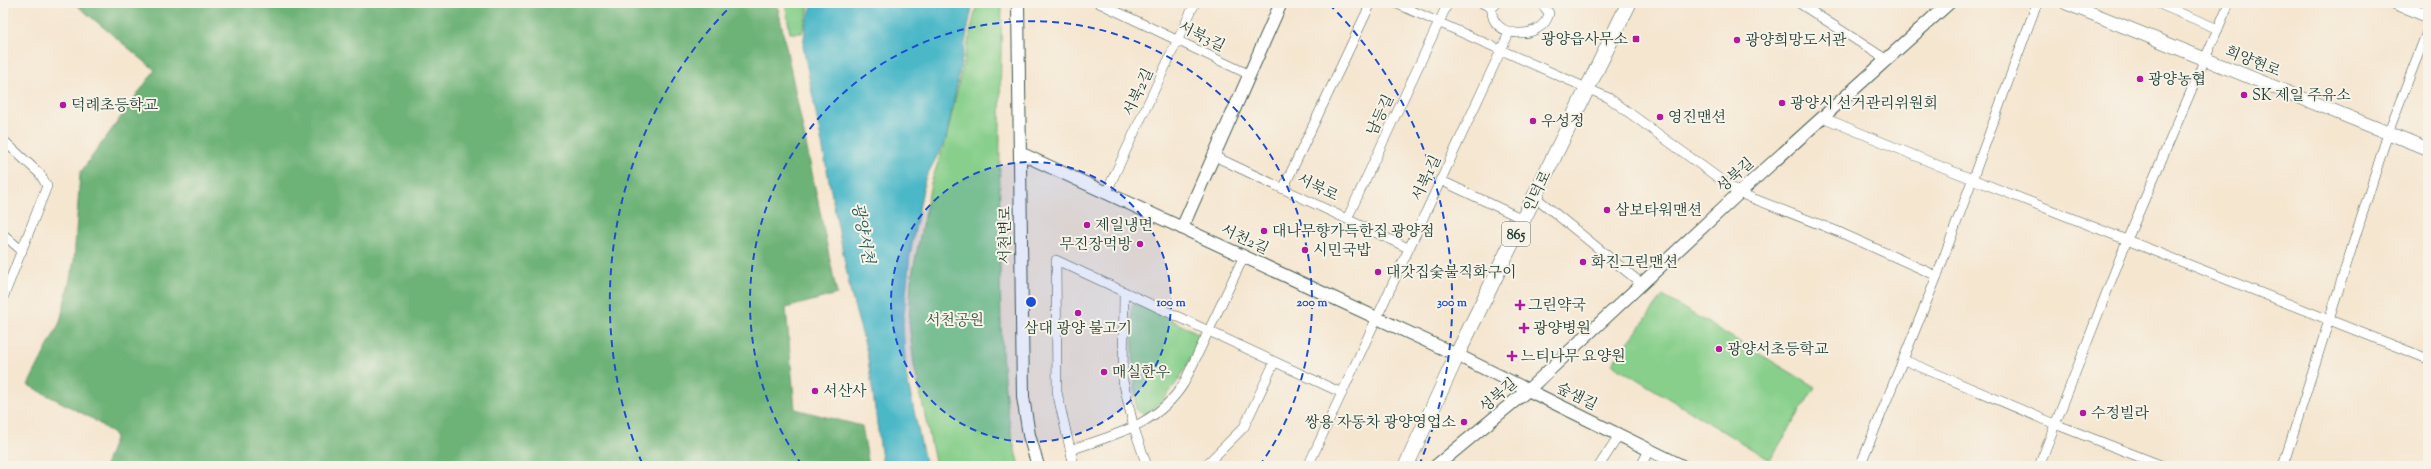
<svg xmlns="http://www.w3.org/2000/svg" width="2431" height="469" font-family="'Sorts Mill Goudy','Noto Serif KR',serif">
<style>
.green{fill:#87cf8b;stroke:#538660}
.forest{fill:#6db277;stroke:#467856}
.water{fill:#4cb8c8;stroke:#367a7e}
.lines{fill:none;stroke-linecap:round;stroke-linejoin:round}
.minor-casing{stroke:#3f564b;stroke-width:10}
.tertiary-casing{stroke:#3f564b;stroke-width:14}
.secondary-casing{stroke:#3f564b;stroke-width:14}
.primary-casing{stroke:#3f564b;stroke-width:16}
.minor{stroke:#fff;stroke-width:9}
.tertiary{stroke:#fff;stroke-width:12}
.secondary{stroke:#fff;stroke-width:13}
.primary{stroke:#fff;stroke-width:15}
.ring{fill:none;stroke:#1d4ed8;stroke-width:2;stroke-dasharray:7 5}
.poi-dot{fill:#b5179e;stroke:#f7f3e8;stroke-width:1.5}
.labels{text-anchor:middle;stroke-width:4;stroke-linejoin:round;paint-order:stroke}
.shield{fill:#f7f3e8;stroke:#60746a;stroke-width:1}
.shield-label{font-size:14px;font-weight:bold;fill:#1f3d34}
.street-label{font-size:15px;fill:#1f3d34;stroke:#f7f3e8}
.poi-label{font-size:15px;fill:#1f3d34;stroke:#f7f3e8;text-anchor:start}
.park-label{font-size:15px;fill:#345a45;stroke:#f7f3e8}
.water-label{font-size:16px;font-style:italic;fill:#2a5c59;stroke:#f7f3e8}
.centre{fill:#1d4ed8;stroke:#f7f3e8;stroke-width:2}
.ring-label{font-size:12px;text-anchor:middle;font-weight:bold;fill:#1d4ed8;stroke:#f7f3e8;stroke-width:4;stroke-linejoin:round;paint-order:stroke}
</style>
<rect width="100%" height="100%" fill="#f7f3e8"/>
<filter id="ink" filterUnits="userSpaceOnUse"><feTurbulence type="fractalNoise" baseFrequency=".025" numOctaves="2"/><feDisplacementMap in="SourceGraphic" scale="8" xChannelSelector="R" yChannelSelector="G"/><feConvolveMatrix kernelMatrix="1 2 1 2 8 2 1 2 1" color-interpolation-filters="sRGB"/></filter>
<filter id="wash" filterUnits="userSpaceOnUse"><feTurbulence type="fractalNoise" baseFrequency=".012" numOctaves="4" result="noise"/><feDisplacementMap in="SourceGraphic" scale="16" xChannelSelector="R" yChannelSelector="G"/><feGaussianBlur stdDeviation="0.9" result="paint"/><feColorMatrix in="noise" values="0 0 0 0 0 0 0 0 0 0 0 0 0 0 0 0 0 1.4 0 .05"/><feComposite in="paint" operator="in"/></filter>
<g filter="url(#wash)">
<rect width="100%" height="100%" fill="#f5e6d0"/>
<g class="green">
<polygon points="785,3 810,3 802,33 790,33"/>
<path d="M977,3H1002C1000,91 999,179 1000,267C1001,335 1001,400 1019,466H936L914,365L909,322L911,280L931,183L946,139Z"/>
<polygon points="1663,296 1815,387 1770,460 1612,364"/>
<path d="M1133,305H1140L1202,335C1187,366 1174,395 1145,415L1136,410L1131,309Z"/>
</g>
<polygon class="forest" points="74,3 777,3 837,294 786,308 795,409 862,426 869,466 105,466 116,436 93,419 28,385 60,322 74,261 80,173 155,70"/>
<polygon class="water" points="813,3 973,3 946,139 925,179 910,255 903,324 906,374 926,466 883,466 867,352 851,294 803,46 806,22"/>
</g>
<g filter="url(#ink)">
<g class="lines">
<g class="minor-casing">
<g id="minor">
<polyline points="1099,3 1250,75"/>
<polyline points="1395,3 1609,98 1739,193 1839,232 1937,276"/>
<polyline points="1482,3 1492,8"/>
<path d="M1497,3L1492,8C1489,39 1543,42 1549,13L1541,3"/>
<polyline points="1799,3 1887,60"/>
<polyline points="2157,3 2218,29"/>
<polyline points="1822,117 1947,169 2428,359"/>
<polyline points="3,140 40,174 47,186 3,298"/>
<polyline points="1214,156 1408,248"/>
<polyline points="1440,180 1523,219"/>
<polyline points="1283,189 1371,3"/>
<polyline points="1106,193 1195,3"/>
<polyline points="1534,196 1642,284"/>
<polyline points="1347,219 1448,3"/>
<polyline points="3,234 22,251"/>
<polyline points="1124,293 1123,381 1134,428 1147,466"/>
<polyline points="1904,360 2055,424 2163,466"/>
<path d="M1070,450C1114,435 1158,425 1184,383L1244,256"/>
<polyline points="1074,466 1057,392 1056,260 1342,393"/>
<polyline points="1205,466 1244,427 1274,363"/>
<polyline points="1308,466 1509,33"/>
<polyline points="1599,466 1619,435"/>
<polyline points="1641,466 1649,450"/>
<polyline points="1860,466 1937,276 2037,3"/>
<polyline points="2039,466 2127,240 2229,3"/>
<polyline points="2283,466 2388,133 2428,29"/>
</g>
</g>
<g class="tertiary-casing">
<g id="tertiary">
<polyline points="1018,3 1023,397 1029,435 1038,466"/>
<polyline points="1020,153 1457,355 1682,466"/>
<polyline points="1182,228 1281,3"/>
<polyline points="1436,466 1528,390 1739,193 1949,3"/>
</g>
</g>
<g class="secondary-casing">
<g id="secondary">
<polyline points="2066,3 2428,149"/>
<polyline points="2396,3 2428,16"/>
</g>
</g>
<g class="primary-casing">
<polyline id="primary" points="1406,466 1457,355 1629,3"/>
</g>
<use href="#minor" class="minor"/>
<use href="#tertiary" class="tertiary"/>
<use href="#secondary" class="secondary"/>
<use href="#primary" class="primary"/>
</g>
</g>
<circle cx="1031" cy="302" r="140" fill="#1d4ed8" fill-opacity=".12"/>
<g class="ring">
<circle cx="1031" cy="302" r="140"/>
<path d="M802 465A281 281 0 1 1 1260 465"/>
<path d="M642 463A421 421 0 0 1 733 4M1329 4A421 421 0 0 1 1420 463"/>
</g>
<g class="poi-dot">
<rect x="1632" y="35" width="8" height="8" rx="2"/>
<circle cx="1737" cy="40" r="4"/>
<circle cx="2140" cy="79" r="4"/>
<circle cx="2244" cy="95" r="4"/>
<circle cx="1782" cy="103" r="4"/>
<circle cx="63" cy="105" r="4"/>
<circle cx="1660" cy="117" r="4"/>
<circle cx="1533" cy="121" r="4"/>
<circle cx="1607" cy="210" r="4"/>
<circle cx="1087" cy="225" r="4"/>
<circle cx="1264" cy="231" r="4"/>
<circle cx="1140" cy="244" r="4"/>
<circle cx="1305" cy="250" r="4"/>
<circle cx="1583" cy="262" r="4"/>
<circle cx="1378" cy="272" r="4"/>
<path d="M1518 299h4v4h4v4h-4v4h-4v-4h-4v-4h4z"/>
<circle cx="1078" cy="313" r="4"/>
<path d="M1522 322h4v4h4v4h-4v4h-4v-4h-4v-4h4z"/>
<circle cx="1719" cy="349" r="4"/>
<path d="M1510 350h4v4h4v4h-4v4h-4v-4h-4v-4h4z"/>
<circle cx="1104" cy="372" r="4"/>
<circle cx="815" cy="391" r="4"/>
<circle cx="2083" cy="413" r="4"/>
<circle cx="1464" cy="422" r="4"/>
</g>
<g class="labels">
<rect class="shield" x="1502" y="222" width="28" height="24" rx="3"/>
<g class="shield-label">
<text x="1516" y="239">865</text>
</g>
<g class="street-label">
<text transform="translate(1202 36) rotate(26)" y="5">서북3길</text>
<text transform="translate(2253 61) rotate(22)" y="5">희양현로</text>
<text transform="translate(1138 92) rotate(-65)" y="5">서북2길</text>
<text transform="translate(1380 115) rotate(-65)" y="5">남등길</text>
<text transform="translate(1735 175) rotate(-42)" y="5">성북길</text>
<text transform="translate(1426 178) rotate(-65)" y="5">서북1길</text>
<text transform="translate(1318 187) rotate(26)" y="5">서북로</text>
<text transform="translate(1537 191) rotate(-64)" y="5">인덕로</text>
<text transform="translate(1005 235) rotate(-90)" y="5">서천변로</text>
<text transform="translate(1245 239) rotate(25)" y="5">서천2길</text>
<text transform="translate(1498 395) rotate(-41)" y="5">성북길</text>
<text transform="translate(1577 396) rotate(26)" y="5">숲샘길</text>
</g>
<g class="poi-label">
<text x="1628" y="44" text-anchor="end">광양읍사무소</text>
<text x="1745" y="45">광양희망도서관</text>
<text x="2148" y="84">광양농협</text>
<text x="2252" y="100">SK 제일 주유소</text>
<text x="1790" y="108">광양시 선거관리위원회</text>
<text x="71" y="110">덕례초등학교</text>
<text x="1668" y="122">영진맨션</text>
<text x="1541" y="126">우성정</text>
<text x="1615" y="215">삼보타워맨션</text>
<text x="1095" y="230">제일냉면</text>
<text x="1272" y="236">대나무향가득한집 광양점</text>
<text x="1132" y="249" text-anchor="end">무진장먹방</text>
<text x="1313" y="255">시민국밥</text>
<text x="1591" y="267">화진그린맨션</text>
<text x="1386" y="277">대갓집숯불직화구이</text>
<text x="1528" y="310">그린약국</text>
<text x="1078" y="333" text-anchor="middle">삼대 광양 불고기</text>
<text x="1533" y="333">광양병원</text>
<text x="1727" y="354">광양서초등학교</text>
<text x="1521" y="361">느티나무 요양원</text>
<text x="1112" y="377">매실한우</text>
<text x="823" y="396">서산사</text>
<text x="2091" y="418">수정빌라</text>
<text x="1456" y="427" text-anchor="end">쌍용 자동차 광양영업소</text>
</g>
<g class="park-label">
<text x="955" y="325">서천공원</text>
</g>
<g class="water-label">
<text transform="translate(864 233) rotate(79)" y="6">광양서천</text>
</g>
</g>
<circle cx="1031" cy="302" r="6" class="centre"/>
<g class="ring-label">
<text x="1171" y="306">100 m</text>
<text x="1312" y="306">200 m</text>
<text x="1452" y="306">300 m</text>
</g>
<rect width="2431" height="469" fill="none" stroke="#f7f3e8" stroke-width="16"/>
</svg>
